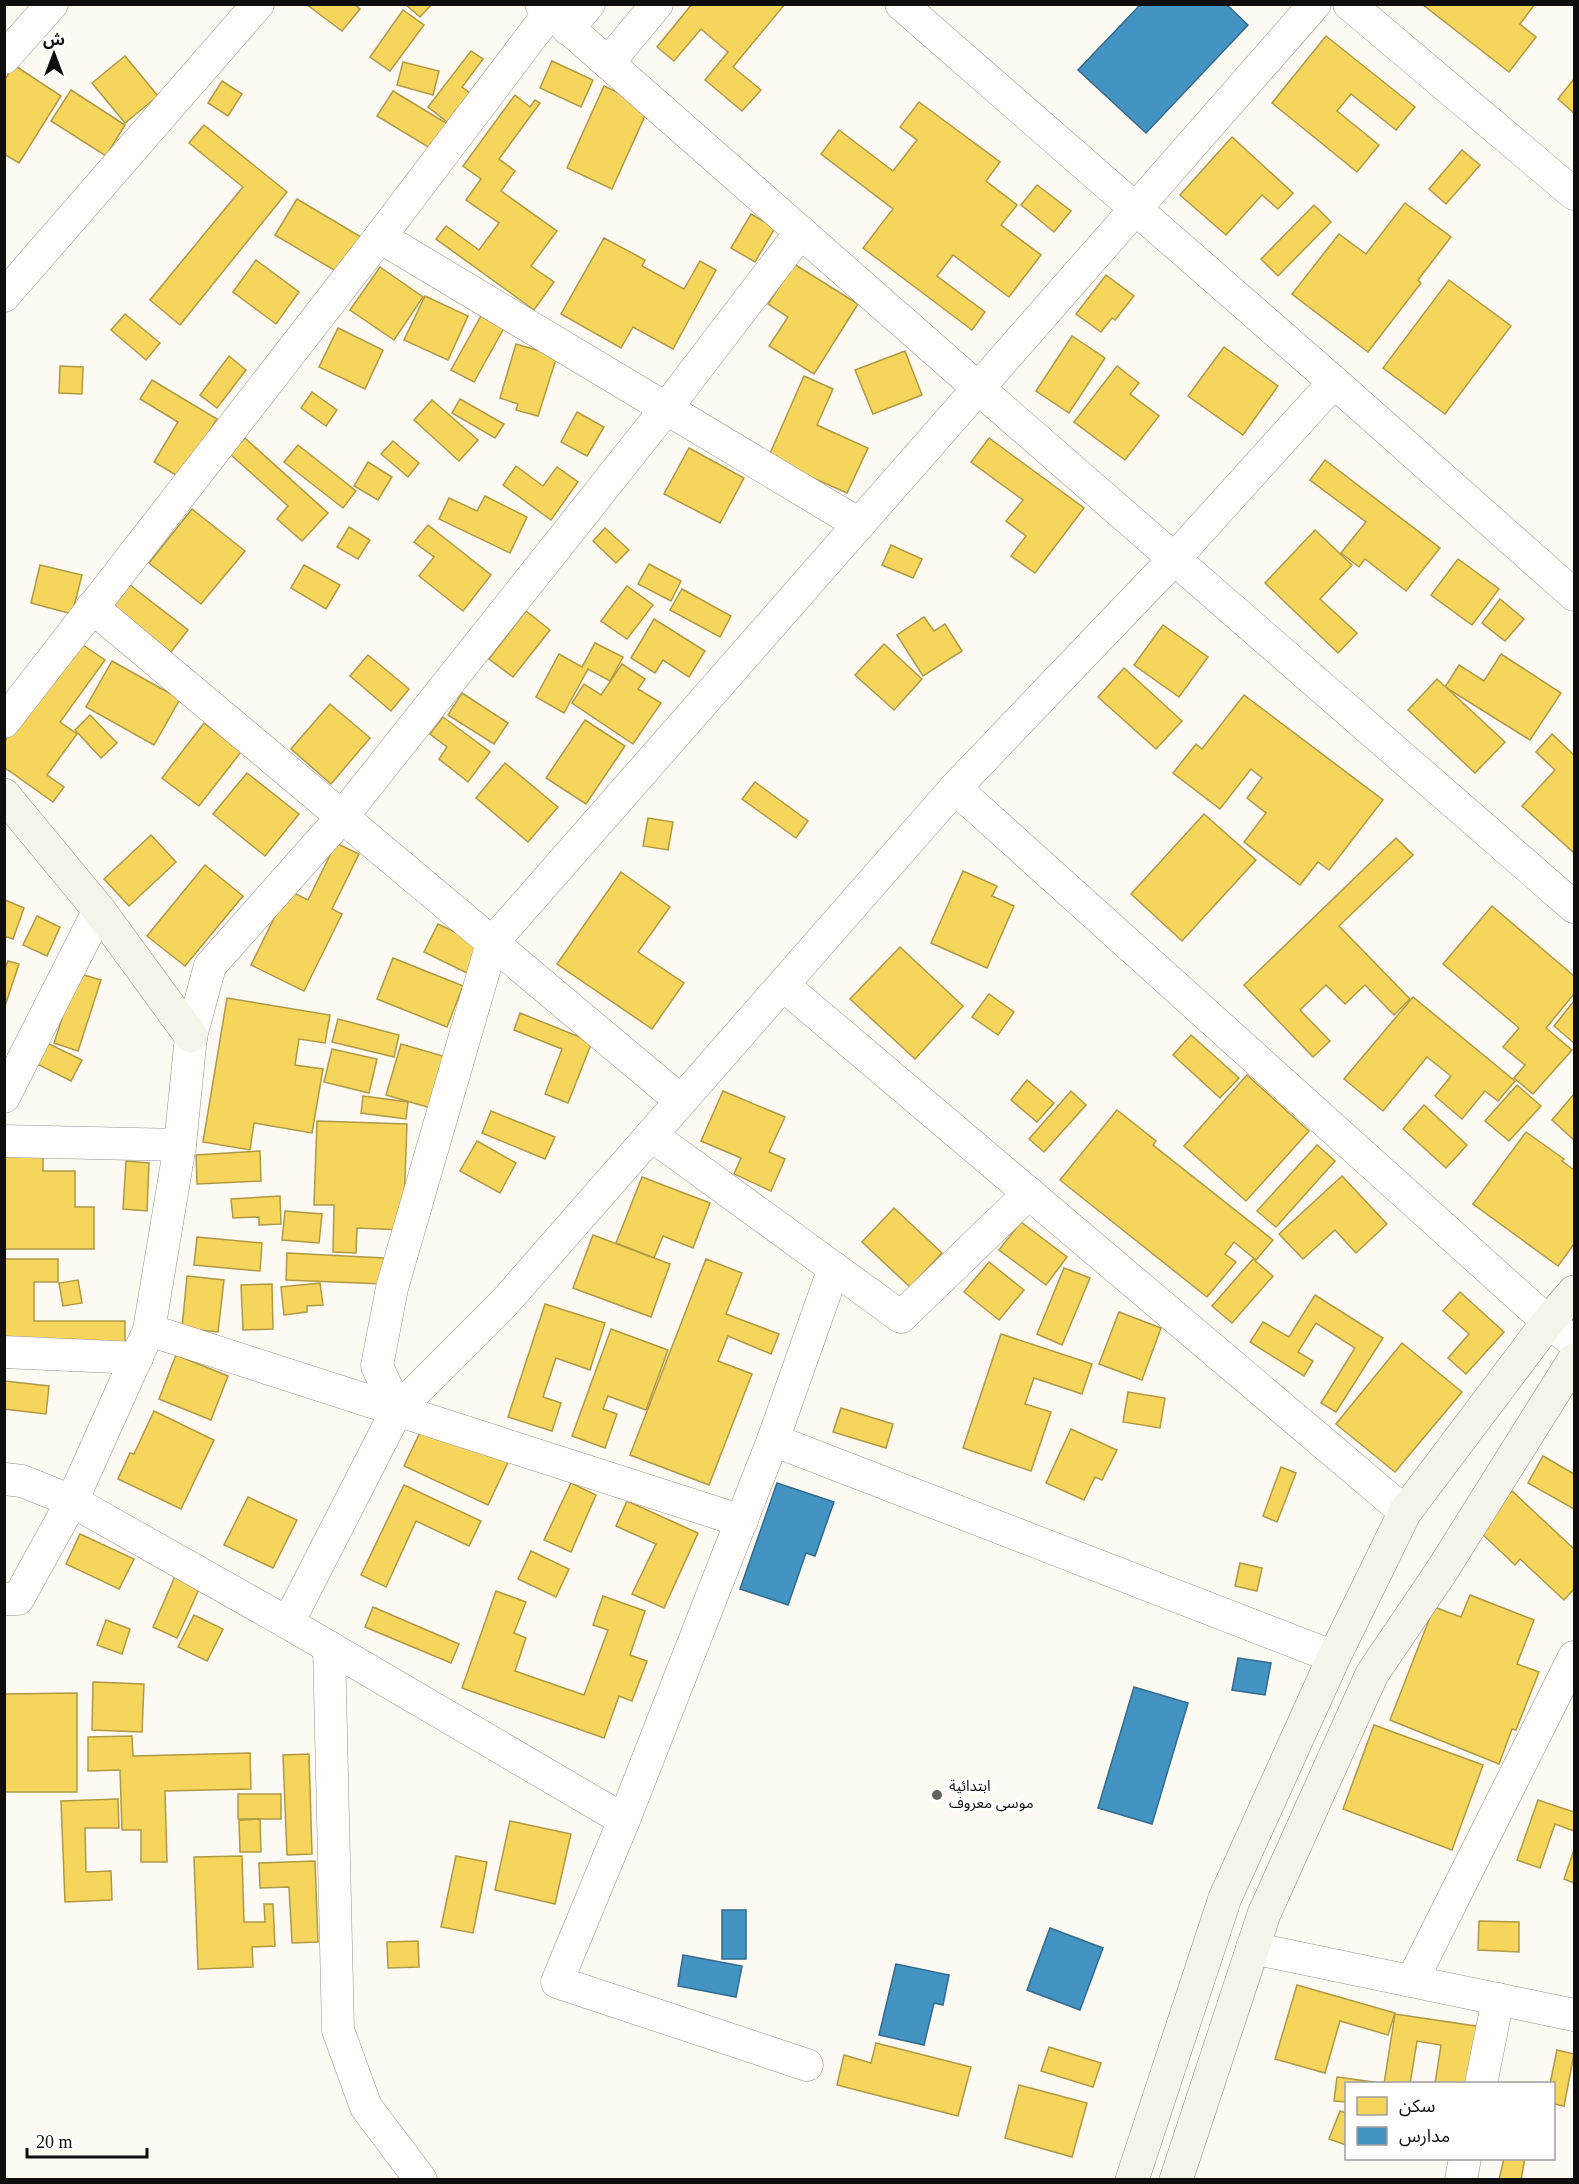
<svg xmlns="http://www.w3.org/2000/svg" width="1579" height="2184" font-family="'Times New Roman','Noto Sans Arabic',serif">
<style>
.homes{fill:#f6d55c;stroke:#b09945;stroke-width:1.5}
.schools{fill:#4393c3;stroke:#336b8d;stroke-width:1.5}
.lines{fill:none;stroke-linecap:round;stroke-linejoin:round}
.street-casing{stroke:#959491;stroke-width:33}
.secondary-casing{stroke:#8c8b87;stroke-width:34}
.street{stroke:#fffefd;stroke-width:32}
.secondary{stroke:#f5f4ea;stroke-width:33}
.poi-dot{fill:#61615e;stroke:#fff;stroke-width:2}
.labels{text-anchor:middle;stroke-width:6;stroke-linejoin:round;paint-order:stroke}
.poi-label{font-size:15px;fill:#0e0e0e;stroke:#fff;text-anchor:start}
</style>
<rect width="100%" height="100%" fill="#fcfaf2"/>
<g class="homes">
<polygon points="306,4 354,4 360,9 342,31"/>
<polygon points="405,4 432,4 420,17"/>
<polygon points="692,4 785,4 733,67 761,90 742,111 705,80 728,52 701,29 674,61 657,47"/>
<polygon points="1422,4 1535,4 1520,24 1536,37 1509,72"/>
<polygon points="403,10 424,25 390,71 370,57"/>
<polygon points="1326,36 1415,107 1396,130 1351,94 1337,111 1379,145 1357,172 1272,103"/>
<polygon points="471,51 483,59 462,87 474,96 451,125 428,107"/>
<polygon points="125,56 158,96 125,123 92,83"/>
<polygon points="552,61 593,80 581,107 540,88"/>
<polygon points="403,62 439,71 433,95 397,85"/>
<polygon points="14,65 61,96 19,163 4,154 4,81"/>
<polygon points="1574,79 1574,113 1558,99"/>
<polygon points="222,81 242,94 228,116 208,103"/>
<polygon points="604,86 649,107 612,189 567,168"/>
<polygon points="71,90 125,125 106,156 51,121"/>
<polygon points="393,91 451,126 435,151 377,116"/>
<polygon points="515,95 530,107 535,100 540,103 499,159 515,171 501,191 557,231 531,266 554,282 534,310 436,239 446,226 479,250 499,223 466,200 481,179 463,166"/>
<polygon points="919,102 1000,162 986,181 1017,205 1001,225 1041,255 1009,297 953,255 937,276 985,312 972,330 863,248 893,209 821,154 839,130 893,171 917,140 900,127"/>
<polygon points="204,125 287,192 180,325 150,300 243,187 189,143"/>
<polygon points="1232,137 1293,193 1278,209 1262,195 1226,235 1180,195"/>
<polygon points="1462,150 1480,165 1446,204 1429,189"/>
<polygon points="1037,185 1071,211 1054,232 1021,205"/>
<polygon points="297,199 361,237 339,273 275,235"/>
<polygon points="1405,203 1451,237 1418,280 1421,283 1368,352 1292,294 1339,234 1366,254"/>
<polygon points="1314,205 1331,222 1278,276 1261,259"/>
<polygon points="751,214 775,228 755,262 731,248"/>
<polygon points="604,238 645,260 642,266 684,289 700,261 716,270 673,349 633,327 621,348 561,314"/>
<polygon points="256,260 299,292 276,324 233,292"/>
<polygon points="794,264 858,304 814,374 769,346 788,317 768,304"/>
<polygon points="380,267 423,297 394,340 350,310"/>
<polygon points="1106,275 1134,296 1115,320 1112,318 1101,332 1076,314"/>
<polygon points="1449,280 1511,326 1445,414 1383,368"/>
<polygon points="425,296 468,316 448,360 404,340"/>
<polygon points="125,314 160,343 146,360 111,330"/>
<polygon points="481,316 504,328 474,382 451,370"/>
<polygon points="338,328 383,350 365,389 319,367"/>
<polygon points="1072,336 1105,358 1069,413 1036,391"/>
<polygon points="516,344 557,356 538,416 516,410 518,404 500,398"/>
<polygon points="1224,347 1278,386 1243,435 1188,396"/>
<polygon points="905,351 922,395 873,414 855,370"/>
<polygon points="229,356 246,370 217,408 200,395"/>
<polygon points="60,366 83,367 82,394 59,393"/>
<polygon points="1117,366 1139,383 1130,394 1159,416 1125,460 1074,422"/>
<polygon points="804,376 833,389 817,425 868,448 847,493 768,458"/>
<polygon points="152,380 217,419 181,478 154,462 178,422 140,399"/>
<polygon points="312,392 337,410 326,426 301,408"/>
<polygon points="460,399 504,424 495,438 452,413"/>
<polygon points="432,400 478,440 459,461 414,420"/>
<polygon points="577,412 604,427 587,456 561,442"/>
<polygon points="245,438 328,513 302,541 277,519 288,506 230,454"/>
<polygon points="989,438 1084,508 1035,573 1011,556 1026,536 1006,521 1023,500 971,462"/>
<polygon points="393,441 419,463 408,477 381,454"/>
<polygon points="298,445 356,491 343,508 284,462"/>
<polygon points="689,448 744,478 720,523 664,494"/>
<polygon points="1325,460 1440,548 1406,591 1365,559 1359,567 1341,553 1366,522 1310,480"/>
<polygon points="368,462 392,477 378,500 354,486"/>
<polygon points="516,466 543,486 557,467 578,482 551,520 503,485"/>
<polygon points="485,496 527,517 510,553 439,519 449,498 477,511"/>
<polygon points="192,509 245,551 201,604 149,563"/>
<polygon points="428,525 491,575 463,611 419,576 434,557 414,542"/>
<polygon points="349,527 370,540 358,559 337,547"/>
<polygon points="605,528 629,550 616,563 593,541"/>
<polygon points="1315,530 1352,565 1320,599 1357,633 1338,653 1265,583"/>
<polygon points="891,545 922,559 913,578 882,565"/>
<polygon points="1458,559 1499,589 1472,625 1431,595"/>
<polygon points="649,564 681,581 671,601 638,584"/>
<polygon points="40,565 82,575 72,614 31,603"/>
<polygon points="304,565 340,585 326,609 291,588"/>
<polygon points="130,585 188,630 171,652 113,607"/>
<polygon points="627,586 653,605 627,639 601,621"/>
<polygon points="682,589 731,616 720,637 670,610"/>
<polygon points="1500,599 1524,619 1505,641 1482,623"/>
<polygon points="526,611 550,630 513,677 489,659"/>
<polygon points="924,617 934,631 945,624 962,651 923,676 897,635"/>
<polygon points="654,619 705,651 689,677 663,660 655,673 631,658"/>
<polygon points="1163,625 1208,657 1179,697 1134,665"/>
<polygon points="77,641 105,660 60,722 77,734 47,775 64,787 53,802 4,767 4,742"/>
<polygon points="595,643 623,657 610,681 588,669 564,713 536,697 559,654 582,667"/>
<polygon points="884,644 922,679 894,710 855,675"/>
<polygon points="1501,654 1561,693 1530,740 1445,687 1459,665 1484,681"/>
<polygon points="368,655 409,689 391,711 350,676"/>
<polygon points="112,661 180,699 154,745 86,707"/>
<polygon points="622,664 645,679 638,689 661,703 633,744 572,703 584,684 601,695"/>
<polygon points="1124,668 1182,721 1156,749 1098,697"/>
<polygon points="1437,679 1505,742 1475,773 1408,710"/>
<polygon points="462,693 508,723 494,744 448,715"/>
<polygon points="1244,695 1383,800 1329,870 1318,862 1300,885 1244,842 1266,813 1247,798 1262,778 1251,769 1220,809 1173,773 1196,744 1202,749"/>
<polygon points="330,704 370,738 331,784 291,749"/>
<polygon points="90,715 117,743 101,758 75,730"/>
<polygon points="443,717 490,752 468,782 439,759 447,747 430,734"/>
<polygon points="585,720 625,746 586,804 546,778"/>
<polygon points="204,723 241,752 199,806 162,778"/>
<polygon points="1552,734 1574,755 1574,853 1522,806 1555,770 1536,752"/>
<polygon points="505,763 558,807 528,842 476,798"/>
<polygon points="247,773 299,814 265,856 213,814"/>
<polygon points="755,782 808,821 796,838 742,799"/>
<polygon points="1204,814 1256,860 1182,941 1131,894"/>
<polygon points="648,818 673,822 668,850 643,846"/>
<polygon points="151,835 176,862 129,906 104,879"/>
<polygon points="1396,838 1413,855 1339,926 1410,999 1394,1015 1365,985 1345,1004 1326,985 1300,1010 1330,1041 1313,1057 1244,985"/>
<polygon points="336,843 359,854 332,909 342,914 304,991 251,965 288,890 308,900"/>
<polygon points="205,865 243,896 185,966 147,936"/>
<polygon points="963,871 997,886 992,896 1014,906 987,968 931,943"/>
<polygon points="621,872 670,907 638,952 684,983 652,1029 557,964"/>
<polygon points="5,900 24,908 13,939 4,936"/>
<polygon points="1492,906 1574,976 1574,994 1546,1028 1572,1050 1533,1094 1514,1078 1525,1065 1503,1047 1519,1028 1443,964"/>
<polygon points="37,916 60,927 47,956 23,945"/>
<polygon points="438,924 484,946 469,974 424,952"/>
<polygon points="900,947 963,1006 915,1059 850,999"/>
<polygon points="393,958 463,986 447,1027 377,999"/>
<polygon points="8,961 19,964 4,1009 4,971"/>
<polygon points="77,973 101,980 78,1051 54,1043"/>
<polygon points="989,994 1014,1012 998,1035 972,1017"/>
<polygon points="1413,997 1515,1081 1498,1101 1485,1091 1462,1119 1435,1096 1451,1076 1427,1057 1383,1111 1344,1079"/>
<polygon points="227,998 330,1015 325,1043 299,1039 295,1065 323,1069 312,1133 254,1123 250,1150 203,1142"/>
<polygon points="1574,1001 1574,1043 1554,1026"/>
<polygon points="520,1013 592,1042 568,1103 545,1094 562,1049 514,1030"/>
<polygon points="338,1019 399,1035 394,1057 332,1042"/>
<polygon points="1191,1035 1239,1078 1220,1098 1173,1055"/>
<polygon points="37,1038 82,1060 71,1081 27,1059"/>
<polygon points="401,1044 446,1057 431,1108 386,1095"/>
<polygon points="332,1049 377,1059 369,1093 324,1082"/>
<polygon points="1247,1075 1309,1131 1246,1201 1184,1146"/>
<polygon points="1027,1080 1054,1103 1037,1122 1011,1100"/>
<polygon points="1517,1085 1541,1106 1509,1141 1485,1121"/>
<polygon points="723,1091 785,1117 769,1152 785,1159 771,1191 734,1174 741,1158 701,1141"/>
<polygon points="1071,1091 1086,1105 1044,1152 1029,1139"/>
<polygon points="1574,1094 1574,1140 1552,1120"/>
<polygon points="363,1096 408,1102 406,1119 361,1113"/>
<polygon points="1424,1105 1467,1145 1446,1168 1403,1129"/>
<polygon points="1117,1110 1156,1141 1153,1145 1273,1240 1256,1260 1234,1242 1225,1254 1236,1262 1207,1297 1060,1180"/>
<polygon points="491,1111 555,1137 545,1159 482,1133"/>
<polygon points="317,1121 407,1124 403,1230 357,1228 356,1253 333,1252 334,1205 314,1205"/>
<polygon points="1526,1132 1564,1159 1562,1161 1574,1170 1574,1244 1558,1266 1473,1204"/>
<polygon points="477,1141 516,1163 500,1193 460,1171"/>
<polygon points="1317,1145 1335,1161 1276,1227 1257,1211"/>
<polygon points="260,1151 261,1181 197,1184 196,1155"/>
<polygon points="4,1152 43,1152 43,1171 75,1171 75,1207 94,1207 94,1249 4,1249"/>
<polygon points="126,1161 149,1163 147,1211 123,1209"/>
<polygon points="1342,1176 1387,1224 1356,1253 1335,1230 1303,1259 1279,1234"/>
<polygon points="642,1177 710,1203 693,1248 663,1236 654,1258 616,1243"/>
<polygon points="280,1196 281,1224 259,1225 259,1217 233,1218 231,1199"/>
<polygon points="894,1208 942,1253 910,1287 862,1242"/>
<polygon points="285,1211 322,1214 319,1243 282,1240"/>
<polygon points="1021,1222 1067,1257 1046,1285 999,1250"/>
<polygon points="593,1235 670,1264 651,1317 573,1288"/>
<polygon points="197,1237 262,1243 260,1271 194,1265"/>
<polygon points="287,1253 384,1258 383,1284 286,1280"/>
<polygon points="4,1259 58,1259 58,1282 34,1282 34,1321 125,1321 125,1348 4,1347"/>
<polygon points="706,1259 742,1273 726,1314 779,1334 771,1354 728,1336 718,1361 752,1374 709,1485 630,1455"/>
<polygon points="1253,1259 1273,1276 1232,1323 1212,1306"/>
<polygon points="989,1262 1024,1290 999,1320 964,1292"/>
<polygon points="1064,1268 1090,1278 1062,1345 1037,1334"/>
<polygon points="187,1276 224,1280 218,1332 182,1328"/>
<polygon points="78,1280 82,1303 63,1306 59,1283"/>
<polygon points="320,1283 323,1305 307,1306 307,1312 284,1315 281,1287"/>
<polygon points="272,1284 273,1329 243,1330 241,1285"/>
<polygon points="1460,1292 1504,1332 1466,1374 1448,1358 1469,1334 1443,1311"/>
<polygon points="1315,1295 1383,1338 1336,1412 1321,1403 1355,1348 1316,1323 1298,1352 1313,1361 1304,1376 1250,1342 1263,1322 1289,1337"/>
<polygon points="545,1304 605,1323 590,1370 556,1358 543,1397 561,1403 552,1431 508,1417"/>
<polygon points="1119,1312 1161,1328 1142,1380 1099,1364"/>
<polygon points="611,1329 668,1350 646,1410 608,1396 603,1409 617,1414 605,1448 572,1436"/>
<polygon points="1001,1334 1092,1364 1082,1394 1034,1378 1025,1404 1051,1412 1031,1471 963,1448"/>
<polygon points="1402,1343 1462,1392 1395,1472 1336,1424"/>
<polygon points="176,1355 228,1376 211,1420 159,1399"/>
<polygon points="4,1381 49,1386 46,1414 4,1409"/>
<polygon points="1128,1392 1165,1398 1160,1428 1123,1422"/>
<polygon points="841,1408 893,1424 886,1448 833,1432"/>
<polygon points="154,1411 214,1440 181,1509 118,1479 130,1453 134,1454"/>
<polygon points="426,1420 510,1458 488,1505 404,1466"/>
<polygon points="1071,1429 1117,1450 1102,1480 1095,1477 1084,1500 1046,1483"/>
<polygon points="1543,1456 1574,1474 1574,1509 1528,1483"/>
<polygon points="1281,1467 1296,1473 1277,1522 1263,1516"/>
<polygon points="571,1483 596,1495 571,1552 544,1540"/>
<polygon points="404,1485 481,1521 469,1546 416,1521 386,1587 361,1575"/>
<polygon points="1512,1491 1574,1549 1574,1589 1564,1600 1520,1559 1515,1565 1477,1529"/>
<polygon points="248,1497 297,1520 273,1568 224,1545"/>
<polygon points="627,1501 698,1533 664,1608 632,1594 656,1544 616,1526"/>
<polygon points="80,1534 134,1559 119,1589 66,1564"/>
<polygon points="531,1551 569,1569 556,1597 518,1579"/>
<polygon points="1240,1563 1262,1568 1257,1591 1235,1586"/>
<polygon points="176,1574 201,1585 177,1638 153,1627"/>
<polygon points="496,1591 526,1602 514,1633 526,1638 515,1671 584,1695 608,1630 593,1625 603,1596 645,1611 630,1655 647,1661 632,1701 619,1696 604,1738 462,1688"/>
<polygon points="1470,1595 1534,1620 1517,1664 1539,1672 1516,1730 1512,1729 1499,1764 1390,1720 1434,1607 1461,1617"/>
<polygon points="373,1607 459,1644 451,1663 365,1627"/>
<polygon points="194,1615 223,1629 207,1661 178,1647"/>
<polygon points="106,1620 130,1629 122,1654 97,1645"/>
<polygon points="93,1682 144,1684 142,1732 92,1730"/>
<polygon points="77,1693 77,1792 4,1792 4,1694"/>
<polygon points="1374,1725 1483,1765 1452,1850 1343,1809"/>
<polygon points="132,1736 133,1756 250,1753 251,1789 165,1791 167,1862 141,1862 141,1830 122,1830 120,1770 88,1771 88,1737"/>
<polygon points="309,1754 312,1854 287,1855 283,1755"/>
<rect x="238" y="1794" width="43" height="25"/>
<polygon points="118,1799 119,1828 85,1828 86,1872 111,1871 112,1900 65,1902 61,1801"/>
<polygon points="1538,1800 1574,1812 1574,1831 1555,1824 1540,1868 1517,1860"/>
<polygon points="260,1819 261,1852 240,1852 239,1820"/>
<polygon points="510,1821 571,1834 555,1904 495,1890"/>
<polygon points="1574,1850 1574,1883 1564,1879"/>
<polygon points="242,1856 244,1922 265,1922 264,1904 273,1904 275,1946 252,1947 253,1967 198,1969 194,1857"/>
<polygon points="456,1856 487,1862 473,1933 441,1927"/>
<polygon points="315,1861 318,1942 292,1943 289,1887 260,1888 259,1863"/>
<polygon points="1479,1921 1519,1922 1519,1952 1478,1950"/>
<polygon points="418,1941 419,1967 388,1968 387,1942"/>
<polygon points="1297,1985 1395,2013 1388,2035 1340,2021 1325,2073 1275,2059"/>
<polygon points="1395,2014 1482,2027 1473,2084 1435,2084 1441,2045 1417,2041 1410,2084 1384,2084"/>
<polygon points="876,2043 971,2067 958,2116 837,2085 844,2055 871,2063"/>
<polygon points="1049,2047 1101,2063 1093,2087 1041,2071"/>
<polygon points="1557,2050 1574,2054 1564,2106 1554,2104 1554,2084 1550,2084"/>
<polygon points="1337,2077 1381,2083 1346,2084 1346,2102 1334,2101"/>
<polygon points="1019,2085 1087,2103 1072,2157 1005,2138"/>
<polygon points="1340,2111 1346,2113 1346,2145 1329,2139"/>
<polygon points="1504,2158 1525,2158 1521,2180 1499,2180"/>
</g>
<g class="schools">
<polygon points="1141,4 1226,4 1248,25 1146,133 1078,70"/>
<polygon points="777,1483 834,1502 815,1556 806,1553 788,1605 740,1589"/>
<polygon points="1238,1658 1271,1663 1265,1695 1232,1690"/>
<polygon points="1134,1687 1188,1703 1152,1824 1098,1808"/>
<rect x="722" y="1910" width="24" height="49"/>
<polygon points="1050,1928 1103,1948 1080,2010 1027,1990"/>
<polygon points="683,1955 742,1966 736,1997 678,1986"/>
<polygon points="896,1964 949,1975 943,2005 934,2003 924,2045 879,2035"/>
</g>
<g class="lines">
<g class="street-casing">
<g id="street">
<polyline points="541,4 978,388 1574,907"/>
<polyline points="901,4 1334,382 1574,595"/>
<polyline points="1349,4 1574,194"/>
<polyline points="568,29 589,4"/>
<polyline points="4,58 52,4"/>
<polyline points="608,63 657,4"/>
<polyline points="380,237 859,524"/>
<polyline points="4,296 258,4"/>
<polyline points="92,607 681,1101"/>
<polyline points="4,722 380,237 550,12"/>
<polyline points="955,788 1548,1322 1574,1342"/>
<polyline points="783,985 1405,1512"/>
<polyline points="4,1097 99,910"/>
<polyline points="651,1135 901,1317 1029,1193"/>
<polyline points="4,1141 180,1145"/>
<polyline points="149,1330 397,1410 377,1366 392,1288 492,943 1315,4"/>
<polyline points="4,1352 137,1358"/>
<polyline points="397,1410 742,1521"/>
<polyline points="773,1440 834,1268"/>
<polyline points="4,1479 22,1481 72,1501 288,1623"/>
<polyline points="4,1599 18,1599 72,1501 149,1330 180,1145 191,1036 210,966 342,817 665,410 801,232"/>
<polyline points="329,1647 338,2030 366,2107 421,2180"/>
<polyline points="624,1820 288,1623 397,1410 505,1302 955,788 1175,558 1334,382"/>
<polyline points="1252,1948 1574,2015"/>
<polyline points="1412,1981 1574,1657"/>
<polyline points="807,2065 557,1982 624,1820 773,1440 1334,1657"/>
<polyline points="1481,2084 1498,1999"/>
<polyline points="1461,2180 1465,2158"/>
</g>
</g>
<g class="secondary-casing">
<g id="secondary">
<polyline points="4,795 99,910 191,1036"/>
<polyline points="1132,2180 1225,1898 1334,1657 1405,1512 1548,1322 1574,1292"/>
<polyline points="1176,2180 1264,1914 1372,1674 1441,1572 1574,1360"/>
</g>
</g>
<use href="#street" class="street"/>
<use href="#secondary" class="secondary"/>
</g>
<circle class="poi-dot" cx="937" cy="1795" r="6"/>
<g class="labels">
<g class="poi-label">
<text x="949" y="1791">ابتدائية<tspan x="949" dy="17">موسى معروف</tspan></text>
</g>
</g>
<rect width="1579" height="2184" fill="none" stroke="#0e0e0e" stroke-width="12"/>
<rect x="1345" y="2082" width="210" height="78" fill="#ffffff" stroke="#9f9f9f" stroke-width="1.5"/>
<rect x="1357" y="2097" width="30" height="18" fill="#f6d55c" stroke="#9f9f9f" stroke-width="1.5"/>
<text x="1399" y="2112" font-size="18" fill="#0e0e0e">سكن</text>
<rect x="1357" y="2127" width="30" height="18" fill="#4393c3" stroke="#9f9f9f" stroke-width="1.5"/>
<text x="1399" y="2142" font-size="18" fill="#0e0e0e">مدارس</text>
<g transform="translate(54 54)" stroke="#ffffff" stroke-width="4.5" paint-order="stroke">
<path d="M0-4.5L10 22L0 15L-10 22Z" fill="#0e0e0e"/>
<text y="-9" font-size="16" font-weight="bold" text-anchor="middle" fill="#0e0e0e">ش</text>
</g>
<path d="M27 2148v9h120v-9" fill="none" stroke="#0e0e0e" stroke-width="3"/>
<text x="36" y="2148" font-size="18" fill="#0e0e0e" stroke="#ffffff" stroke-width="4.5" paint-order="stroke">20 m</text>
</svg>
